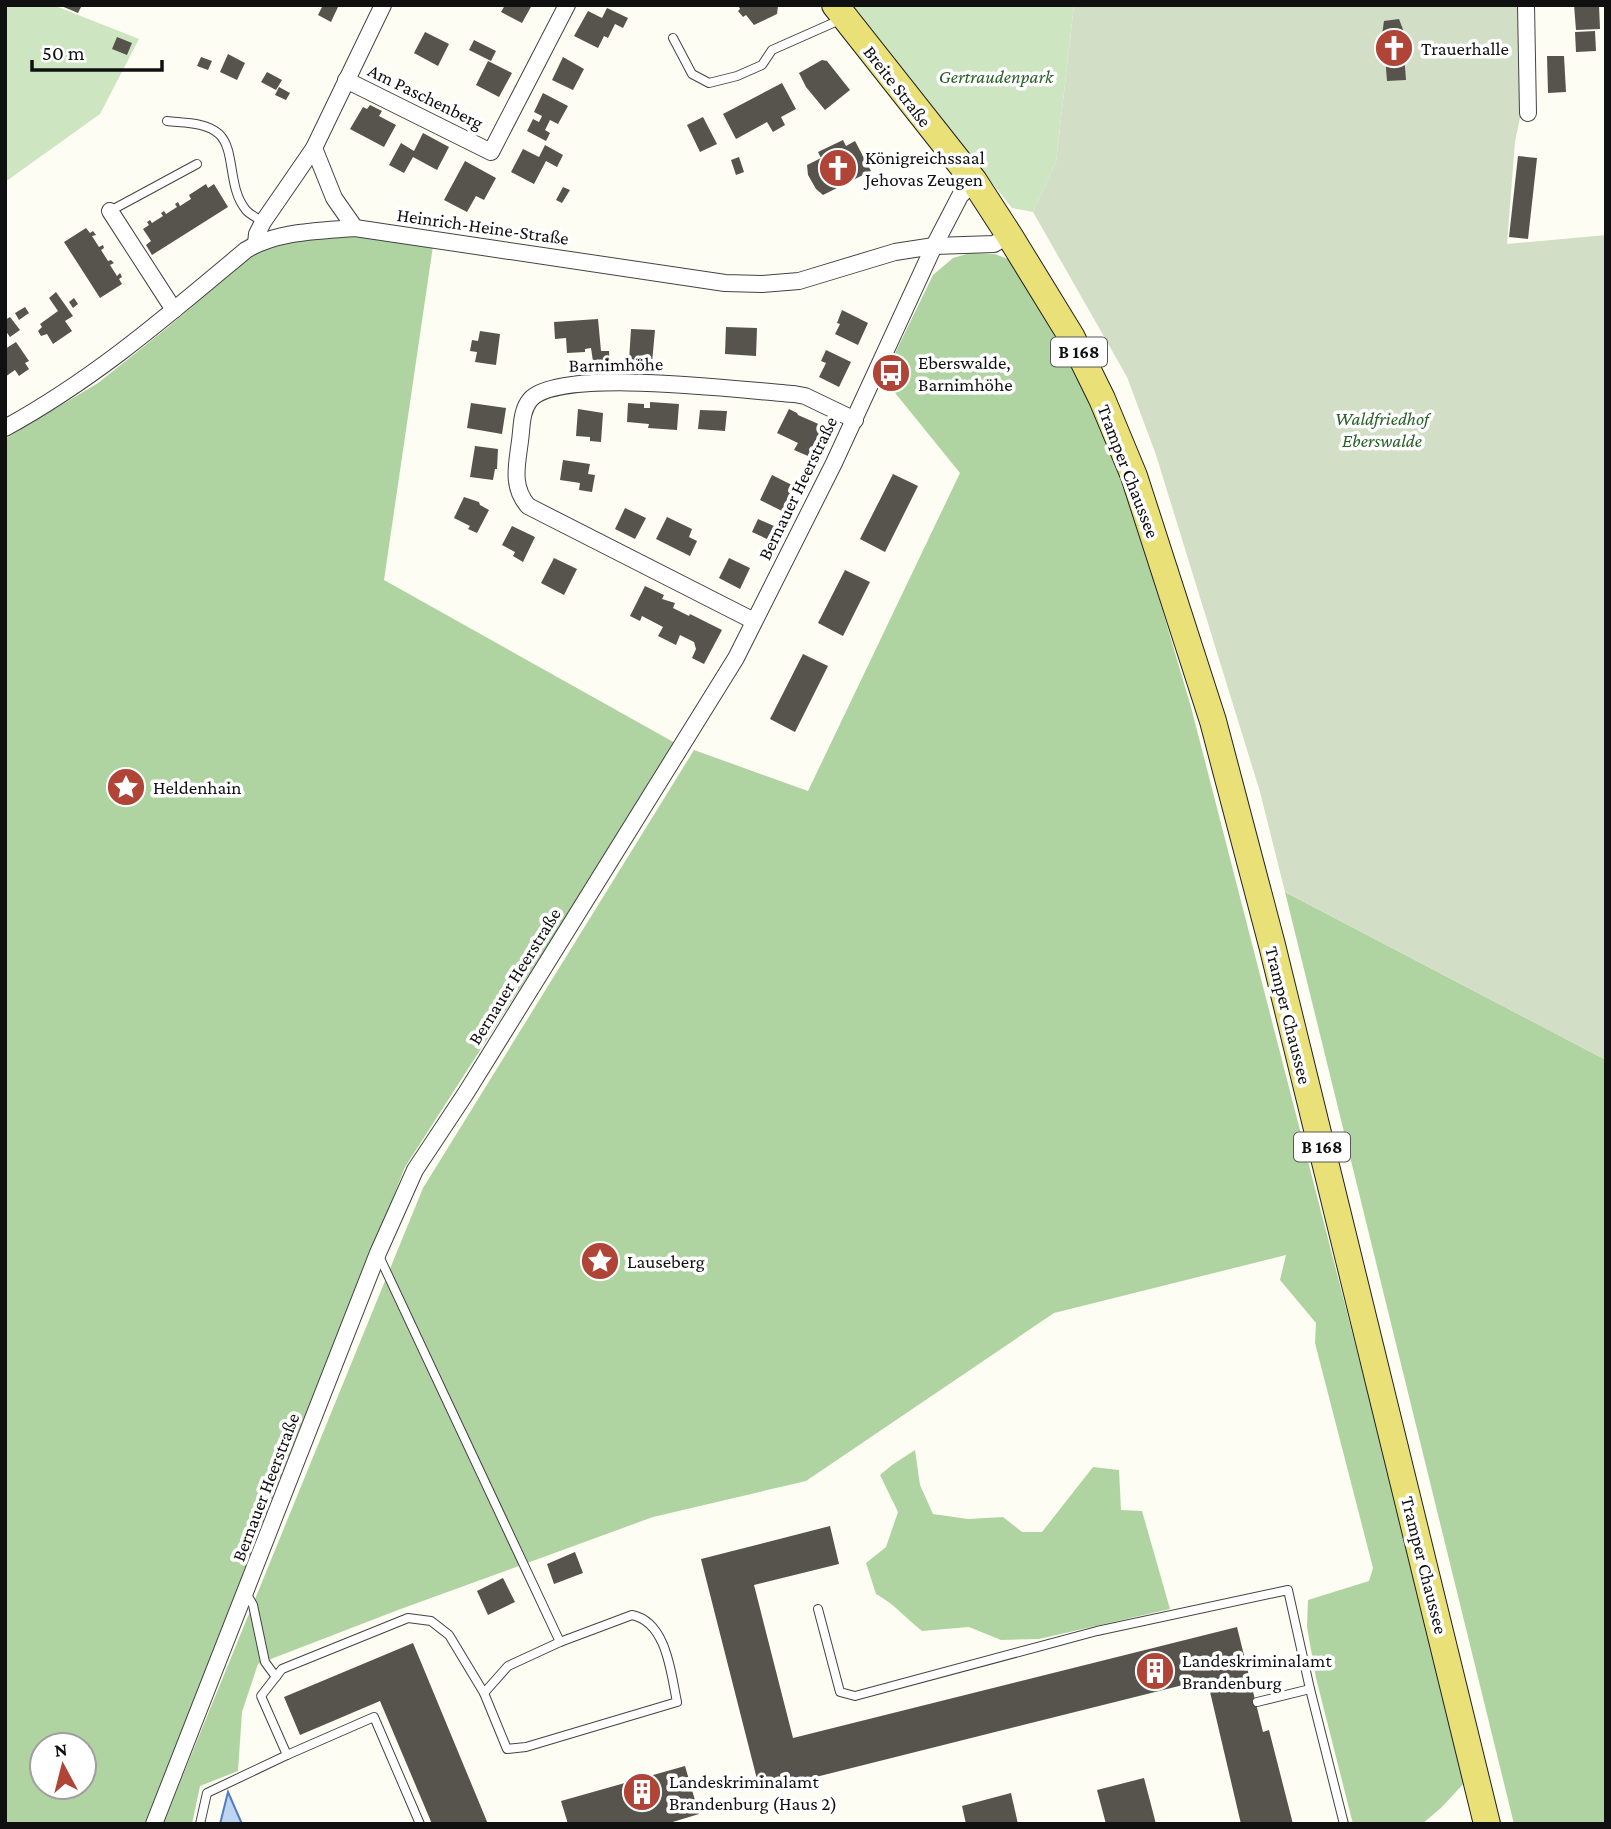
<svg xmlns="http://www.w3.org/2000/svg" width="1611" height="1829" font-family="'Crimson Pro',serif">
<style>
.green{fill:#cde5c0}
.forest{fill:#b0d4a1;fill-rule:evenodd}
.cemetery{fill:#d2dfc6}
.water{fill:#bed4f0;stroke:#4d7ebe;stroke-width:2}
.building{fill:#57534d}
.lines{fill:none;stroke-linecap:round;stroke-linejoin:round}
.lane-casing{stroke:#434343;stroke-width:10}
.street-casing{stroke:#434343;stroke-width:18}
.primary-casing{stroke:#212121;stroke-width:28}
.lane{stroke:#fff;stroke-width:8}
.street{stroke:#fff;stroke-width:16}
.primary{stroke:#e9e078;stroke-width:26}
.labels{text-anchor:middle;stroke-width:7;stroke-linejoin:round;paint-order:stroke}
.shield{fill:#fff;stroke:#585858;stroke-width:2}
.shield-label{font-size:18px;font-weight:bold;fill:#101010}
.poi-label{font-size:19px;fill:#101010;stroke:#fff;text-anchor:start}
.park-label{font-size:19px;font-style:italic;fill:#296127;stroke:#fff}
.street-label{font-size:19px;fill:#101010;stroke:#fff}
</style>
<rect width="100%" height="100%" fill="#fefdf4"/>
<g class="green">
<polygon points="5,5 53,5 139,39 100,114 5,182"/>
<polygon points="852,5 1074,5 1056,162 1033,212 1012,208"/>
</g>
<g class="forest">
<path d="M361,236L433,246L384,580L677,744L405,1167L148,1824H5V439L98,383L167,328L257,251L314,237ZM42,1745H84V1787H42Z"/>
<polygon points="970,253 995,254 1013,261 1047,306 1122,473 1191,707 1410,1557 1465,1782 1442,1807 1422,1824 1353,1824 1316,1678 1307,1627 1308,1600 1369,1581 1373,1568 1315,1343 1316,1323 1280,1280 1286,1255 1054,1313 806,1481 653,1517 398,1610 258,1664 242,1712 238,1771 200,1786 192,1824 163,1824 423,1188 694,750 808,791 960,473 883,378 933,275 953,258"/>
<polygon points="1285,892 1606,1060 1606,1824 1514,1824"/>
<path d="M915,1450L920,1485L933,1514L968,1519L1003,1517L1022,1532H1042L1093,1467L1119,1470L1121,1510L1142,1511L1170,1609L1039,1639L1001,1640L969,1627L922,1631C904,1617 896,1605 876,1594L866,1563L886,1547L898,1512L880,1475L892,1465Z"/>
</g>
<polygon class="cemetery" points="1074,5 1519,5 1521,113 1515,142 1507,244 1606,235 1606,1060 1285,892 1260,792 1156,455 1127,377 1033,212 1056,162"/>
<polygon class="water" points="228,1792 242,1824 220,1824"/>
<g class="building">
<polygon points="59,5 82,5 78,13"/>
<polygon points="323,5 338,7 331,22 318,15"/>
<polygon points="505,5 532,5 522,23 501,12"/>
<polygon points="738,5 777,5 778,6 777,14 754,25 746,15 743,17 738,11 740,9"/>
<polygon points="1574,5 1599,5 1600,29 1576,30"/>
<polygon points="607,8 628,18 623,28 615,24 608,38 604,36 598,48 574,36 588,11 602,18"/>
<polygon points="1399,19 1407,40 1404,54 1406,80 1387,81 1385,55 1381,42 1384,21"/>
<polygon points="1595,31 1596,51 1576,52 1575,32"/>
<polygon points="425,32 449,44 438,66 414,53"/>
<polygon points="117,37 132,43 127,55 112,49"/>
<polygon points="474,40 496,51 491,61 469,50"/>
<polygon points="228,54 245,63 237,80 220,72"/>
<polygon points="1547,56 1564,56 1566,92 1548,93"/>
<polygon points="201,57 212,61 208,70 197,66"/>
<polygon points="563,57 584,69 573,90 552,80"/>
<polygon points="822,60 827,61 850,90 825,110 806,87 799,73"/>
<polygon points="488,61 512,73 499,97 476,85"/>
<polygon points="267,72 282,80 276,90 261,82"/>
<polygon points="782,83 796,109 781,117 785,125 773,132 767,122 736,139 723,114"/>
<polygon points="279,87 290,93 286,100 275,95"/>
<polygon points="543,93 568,106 558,124 550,120 545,130 550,133 546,141 527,131 533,119 539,122 542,116 534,112"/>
<polygon points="370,105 382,111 379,116 396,125 384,147 350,129 363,107 367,109"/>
<polygon points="703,117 717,144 700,152 687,125"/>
<polygon points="423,133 449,147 437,170 413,157 404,173 389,165 401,143 414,151"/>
<polygon points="843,140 846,146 855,141 871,171 823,195 816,189 808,175 807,165 821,158 818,152"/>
<polygon points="545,145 563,155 557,167 546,161 534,184 511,172 523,149 539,157"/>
<polygon points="1518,156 1537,158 1528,239 1509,237"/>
<polygon points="739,157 744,172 736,175 731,160"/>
<polygon points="465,161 496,178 484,200 476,196 467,212 444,200"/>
<polygon points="206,184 208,188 214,184 228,207 152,255 146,245 151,241 143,229 149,225 147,222 150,220 152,223 163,216 161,213 164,211 166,214 177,207 175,204 178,202 180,206 191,199 189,195"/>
<polygon points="563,187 570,190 562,203 556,200"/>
<polygon points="86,228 90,233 93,231 96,235 92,236 99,247 103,245 104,248 101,250 108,261 111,260 114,263 110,265 117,276 120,273 122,277 119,279 122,284 100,298 64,242"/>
<polygon points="56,292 73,316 65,321 72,331 53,344 47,334 41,336 38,331 42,327 40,324 58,311 49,298"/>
<polygon points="74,298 78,304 73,308 69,302"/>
<polygon points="25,307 29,313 19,320 15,313"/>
<polygon points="842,310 868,323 858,345 835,334 840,324 837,323"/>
<polygon points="10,317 20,330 10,337 5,330 5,320"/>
<polygon points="598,319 601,351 609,351 610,367 594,368 591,348 585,349 585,352 567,353 566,338 555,339 554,322"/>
<polygon points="726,327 757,328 756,356 725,354"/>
<polygon points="631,329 655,330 652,363 644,360 629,361"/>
<polygon points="480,331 500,334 496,365 475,362 477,352 470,351 472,340 478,341"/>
<polygon points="16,342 29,361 25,363 29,369 19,376 15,370 5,377 5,349"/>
<polygon points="826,350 851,362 839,387 819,377 826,363 821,361"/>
<polygon points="650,402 679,404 677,430 648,428 649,424 627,422 628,403 644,404 644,408 650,408"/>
<polygon points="471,403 506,408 502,434 467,428"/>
<polygon points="578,409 603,413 601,442 590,441 590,437 576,436"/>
<polygon points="789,409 797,413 798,415 823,426 808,456 794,450 798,443 777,433"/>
<polygon points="700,410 727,411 725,431 698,429"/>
<polygon points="475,446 498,449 497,469 495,469 493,480 470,477"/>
<polygon points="563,460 590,464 588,474 595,475 592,492 579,490 580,483 560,480"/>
<polygon points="893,474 918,486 885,552 860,539"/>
<polygon points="772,475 794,486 782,511 760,500"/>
<polygon points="464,497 479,502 480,505 489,510 477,533 468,529 470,526 454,518"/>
<polygon points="625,508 646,518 635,539 615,529"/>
<polygon points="667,517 692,529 689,537 697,541 690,556 656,539"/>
<polygon points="758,519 774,526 767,539 752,532"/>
<polygon points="512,526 535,537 523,562 513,556 515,552 502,545"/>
<polygon points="554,558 577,569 564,595 541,583"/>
<polygon points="729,558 750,568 740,589 719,578"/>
<polygon points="845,570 870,582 843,636 818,623"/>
<polygon points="645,586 664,595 662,599 675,603 673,608 689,616 690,614 722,630 704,664 692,658 696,649 694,642 680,635 676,645 658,636 663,627 642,616 640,621 630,616"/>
<polygon points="803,654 828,666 795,732 770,719"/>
<polygon points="830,1526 839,1564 754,1585 793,1738 1237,1627 1263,1732 1269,1730 1293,1824 1241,1824 1207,1679 760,1791 701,1559"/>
<polygon points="575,1552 583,1573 554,1584 547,1564"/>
<polygon points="503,1578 515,1602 488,1615 477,1591"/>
<polygon points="413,1643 488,1824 432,1824 380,1701 300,1735 284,1697"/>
<polygon points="685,1766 699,1814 666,1824 568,1824 561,1801"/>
<polygon points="1144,1778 1156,1824 1106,1824 1097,1790"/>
<polygon points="1011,1793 1018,1824 966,1824 962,1806"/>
</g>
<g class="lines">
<g class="lane-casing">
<g id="lane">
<polyline points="673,38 692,74 709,83 737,76 762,65 772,50 842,19"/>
<path d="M167,121C184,123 206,122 219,134C236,150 227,187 246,210C250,215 258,218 263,222"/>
<polyline points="110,211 197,164"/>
<polyline points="379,1256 560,1642"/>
<polyline points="246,1593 253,1605 265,1662 276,1677"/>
<polyline points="818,1609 840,1692 855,1696 1097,1631 1288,1590 1310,1689 1344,1824"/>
<path d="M632,1615C667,1622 671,1674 677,1702L526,1747L507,1749L484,1693L508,1666L560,1642Z"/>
<polyline points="1257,1702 1310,1689"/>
<polyline points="287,1755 261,1696 282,1669 408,1618 431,1621 449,1635 484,1693"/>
<polyline points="200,1824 207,1793 287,1755 374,1717 420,1824"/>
</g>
</g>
<g class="street-casing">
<g id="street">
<polyline points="1526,5 1528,113"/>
<polyline points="346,80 491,152 567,5"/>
<polyline points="314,148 334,198 355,228"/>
<polyline points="110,211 174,310"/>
<polyline points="256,244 257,234 263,222 314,148 383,5"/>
<path d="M5,428C96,378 167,316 246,250C277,231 319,231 355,228L725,283L762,284L799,281L895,252L934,246L994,244L1009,235"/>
<path d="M754,621L528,506C511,486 517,465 520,441C522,427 521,411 530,400C558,366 748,391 794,394L805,396L855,420"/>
<polyline points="154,1824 378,1253 415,1170 466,1093 736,658 834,463 934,246 960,196 974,181"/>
</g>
</g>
<g class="primary-casing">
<polyline id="primary" points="835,5 974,181 1009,235 1071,336 1102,399 1134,476 1213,721 1272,945 1487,1824"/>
</g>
<use href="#lane" class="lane"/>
<use href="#street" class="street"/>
<use href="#primary" class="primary"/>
</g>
<defs>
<g id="church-disc" transform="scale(2.0125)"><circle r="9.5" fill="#b04537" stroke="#fff"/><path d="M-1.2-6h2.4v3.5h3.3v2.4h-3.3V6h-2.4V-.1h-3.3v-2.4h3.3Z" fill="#fff"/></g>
<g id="bus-disc" transform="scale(2.0125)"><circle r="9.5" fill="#b04537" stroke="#fff"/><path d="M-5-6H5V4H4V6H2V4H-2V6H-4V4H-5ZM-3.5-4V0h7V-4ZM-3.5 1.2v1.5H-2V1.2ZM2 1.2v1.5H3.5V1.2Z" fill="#fff"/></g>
<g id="sight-disc" transform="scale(2.0125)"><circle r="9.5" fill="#b04537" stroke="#fff"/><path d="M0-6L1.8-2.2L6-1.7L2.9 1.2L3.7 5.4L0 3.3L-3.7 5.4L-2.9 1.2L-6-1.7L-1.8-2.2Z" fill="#fff"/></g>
<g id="building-disc" transform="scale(2.0125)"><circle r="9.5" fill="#b04537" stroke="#fff"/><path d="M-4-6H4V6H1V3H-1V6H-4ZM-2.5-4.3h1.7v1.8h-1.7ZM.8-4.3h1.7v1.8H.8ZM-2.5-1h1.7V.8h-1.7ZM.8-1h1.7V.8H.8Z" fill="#fff"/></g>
</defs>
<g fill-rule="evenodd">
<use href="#church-disc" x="1394" y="48"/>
<use href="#church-disc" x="838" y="168"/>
<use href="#bus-disc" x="891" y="373"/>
<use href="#sight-disc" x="126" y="787"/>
<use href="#sight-disc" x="600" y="1261"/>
<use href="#building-disc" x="1155" y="1671"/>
<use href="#building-disc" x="642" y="1792"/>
</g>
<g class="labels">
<g class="shield">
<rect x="1051" y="337.5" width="56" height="29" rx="5"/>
<rect x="1294" y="1132.5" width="56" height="29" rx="5"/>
</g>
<g class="shield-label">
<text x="1079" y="358">B 168</text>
<text x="1322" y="1153">B 168</text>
</g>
<g class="poi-label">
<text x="1421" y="55">Trauerhalle</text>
<text x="865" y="164">Königreichssaal<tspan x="865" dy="22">Jehovas Zeugen</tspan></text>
<text x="918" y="369">Eberswalde,<tspan x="918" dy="22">Barnimhöhe</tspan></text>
<text x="153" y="794">Heldenhain</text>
<text x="627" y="1268">Lauseberg</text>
<text x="1182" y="1667">Landeskriminalamt<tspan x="1182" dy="22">Brandenburg</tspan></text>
<text x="669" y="1788">Landeskriminalamt<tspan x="669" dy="22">Brandenburg (Haus 2)</tspan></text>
</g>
<g class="park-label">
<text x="996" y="83">Gertraudenpark</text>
<text x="1382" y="425">Waldfriedhof<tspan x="1382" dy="22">Eberswalde</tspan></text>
</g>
<g class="street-label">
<text transform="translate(898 86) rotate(52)" y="7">Breite Straße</text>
<text transform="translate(426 96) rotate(26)" y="7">Am Paschenberg</text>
<text transform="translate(483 226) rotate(8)" y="7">Heinrich-Heine-Straße</text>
<text transform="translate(616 364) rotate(-1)" y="7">Barnimhöhe</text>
<text transform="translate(1129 471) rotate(69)" y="7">Tramper Chaussee</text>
<text transform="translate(797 488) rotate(-64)" y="7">Bernauer Heerstraße</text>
<text transform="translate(514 976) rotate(-58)" y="7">Bernauer Heerstraße</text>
<text transform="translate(1289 1015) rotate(76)" y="7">Tramper Chaussee</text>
<text transform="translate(265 1487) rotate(-69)" y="7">Bernauer Heerstraße</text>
<text transform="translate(1425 1565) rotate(76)" y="7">Tramper Chaussee</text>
</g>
</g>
<rect width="1611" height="1829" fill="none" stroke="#101010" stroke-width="14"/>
<g transform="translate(63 1766) rotate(353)"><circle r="33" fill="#ffffff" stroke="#9f9f9f" stroke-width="2"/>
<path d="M0-5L12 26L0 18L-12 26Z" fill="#b04537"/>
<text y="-10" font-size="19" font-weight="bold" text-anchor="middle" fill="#101010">N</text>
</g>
<path d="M32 60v10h130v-10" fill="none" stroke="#101010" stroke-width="3.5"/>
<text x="42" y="60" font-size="21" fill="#101010" stroke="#ffffff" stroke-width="5" paint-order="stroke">50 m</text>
</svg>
